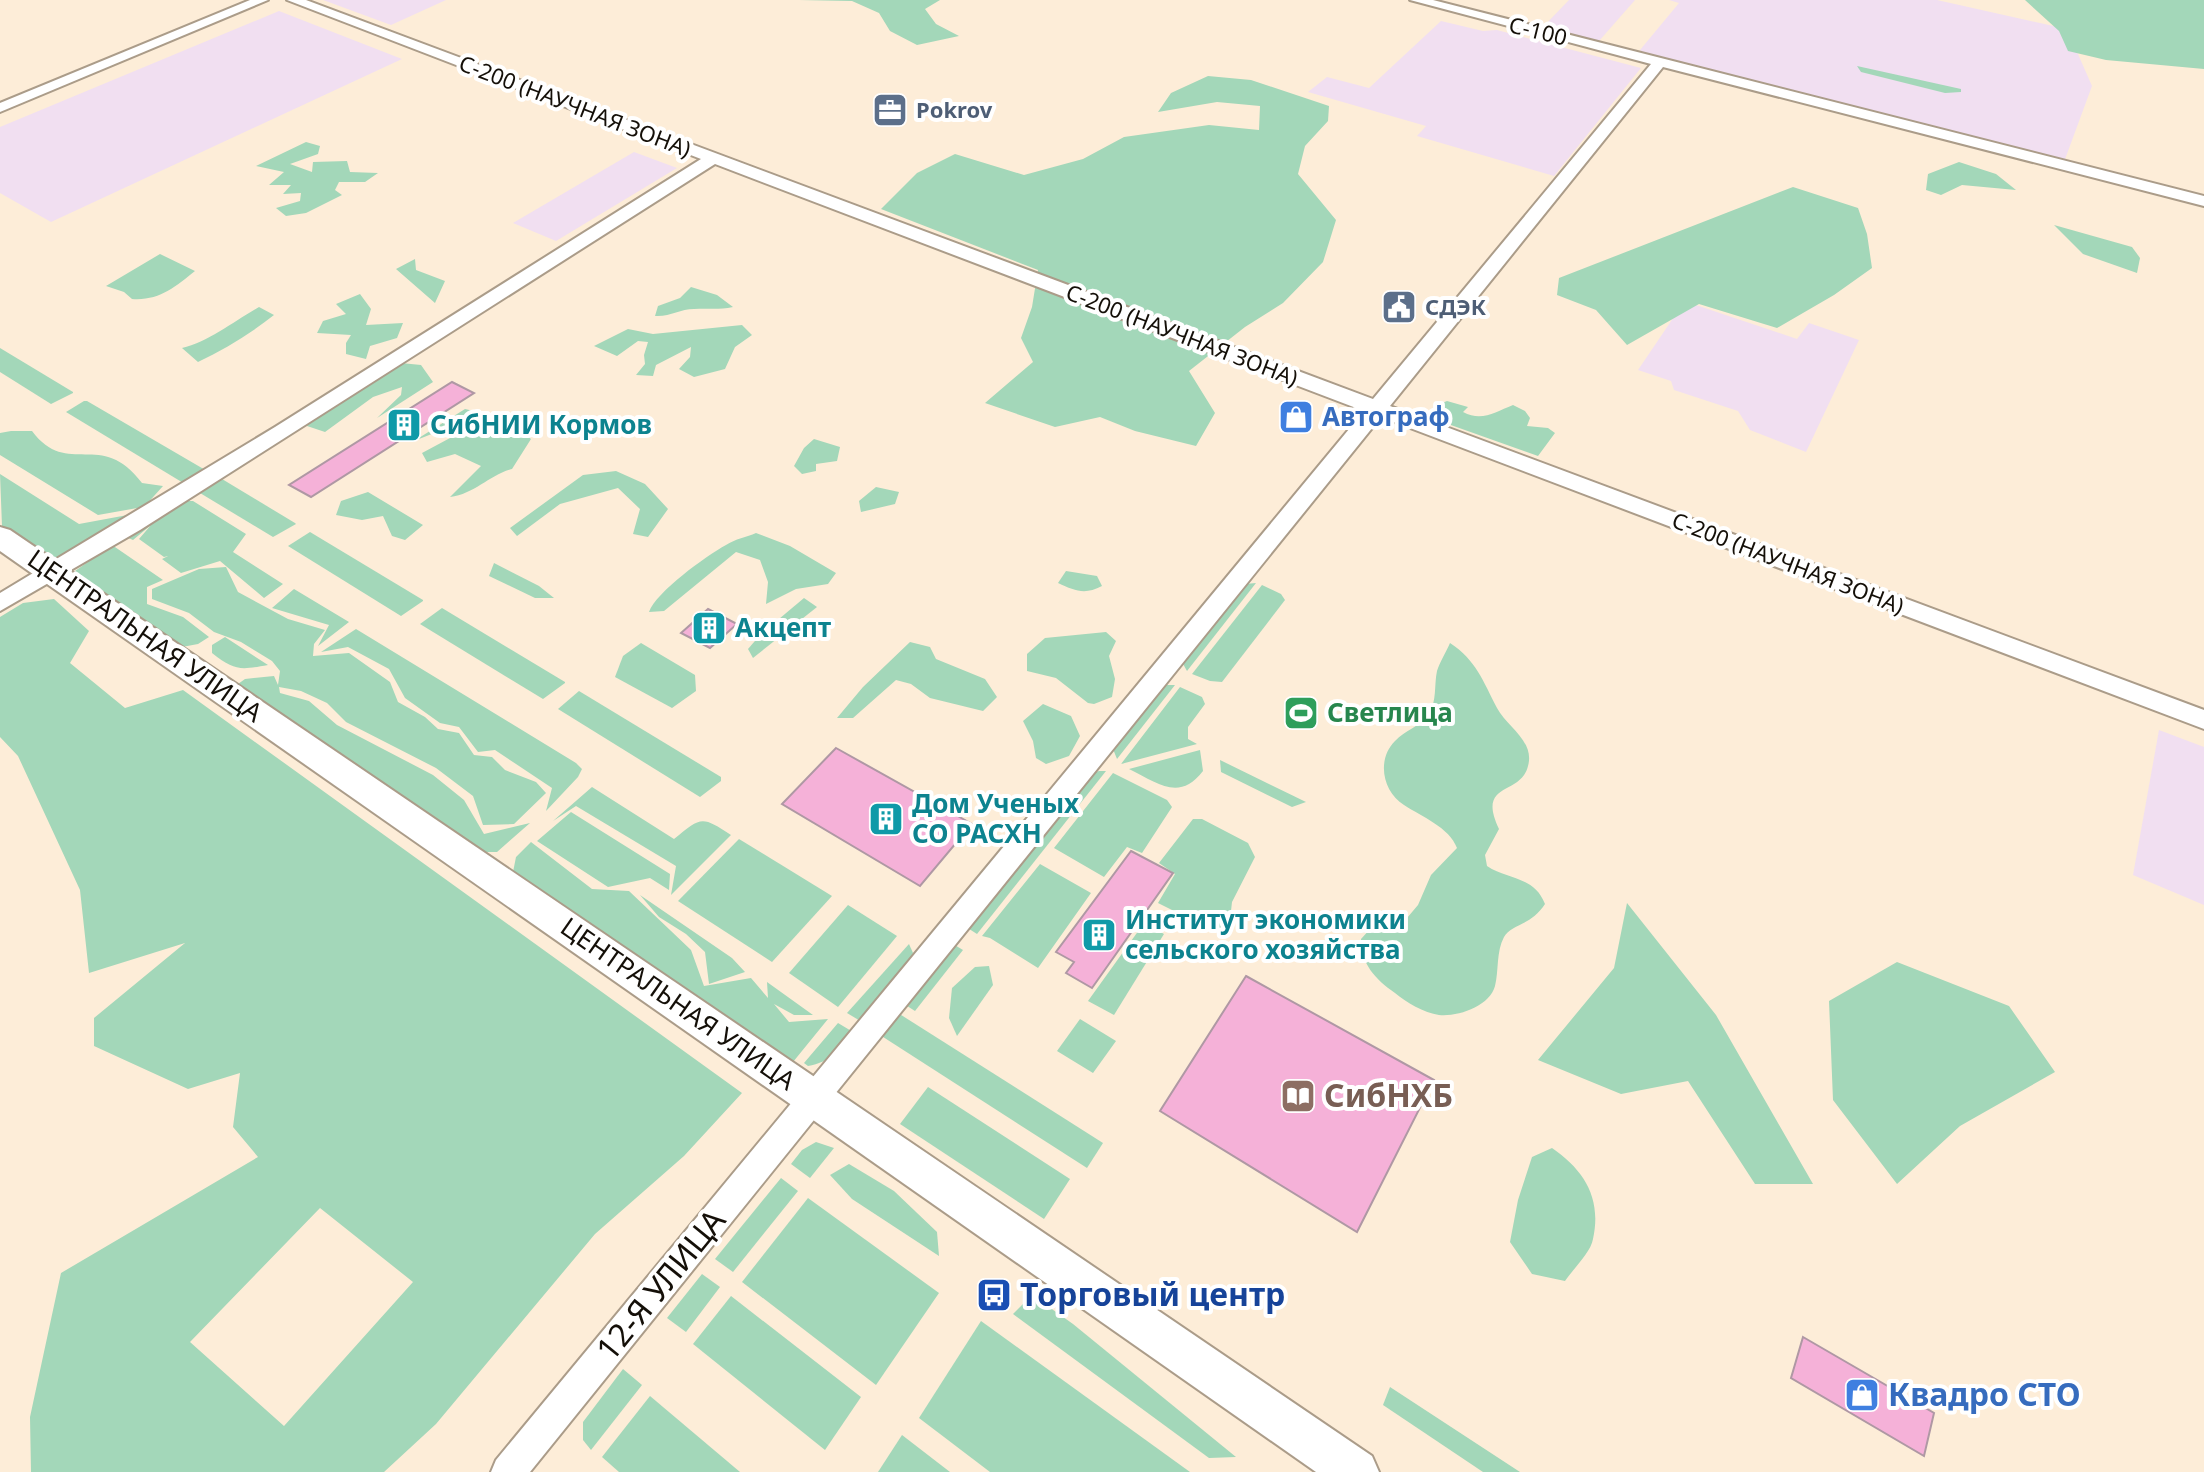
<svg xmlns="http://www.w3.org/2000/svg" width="2204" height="1472" font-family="'Noto Sans',sans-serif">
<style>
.industrial{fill:#f1dff1}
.green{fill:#a3d7b9;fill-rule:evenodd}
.building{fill:#f5b1d8;stroke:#af98a4;stroke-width:2}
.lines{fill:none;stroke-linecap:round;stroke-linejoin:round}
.street-casing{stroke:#ab9c89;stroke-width:4}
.secondary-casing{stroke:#ab9c89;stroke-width:4}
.street{fill:#fff;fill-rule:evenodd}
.secondary{fill:#fff;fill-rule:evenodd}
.labels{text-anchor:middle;stroke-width:8;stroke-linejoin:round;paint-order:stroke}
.far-street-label{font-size:22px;fill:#140f08;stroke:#fff}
.far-service-label{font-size:22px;font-weight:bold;fill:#4e5e75;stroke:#fff;text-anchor:start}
.shop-label{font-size:26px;font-weight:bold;fill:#366cbe;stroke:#fff;text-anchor:start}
.culture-label{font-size:26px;font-weight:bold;fill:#0d838f;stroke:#fff;text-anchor:start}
.street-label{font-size:26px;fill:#140f08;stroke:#fff}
.leisure-label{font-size:26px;font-weight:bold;fill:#27864d;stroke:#fff;text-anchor:start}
.near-education-label{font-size:32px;font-weight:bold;fill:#785e54;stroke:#fff;text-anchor:start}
.near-street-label{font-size:32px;fill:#140f08;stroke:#fff}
.near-transit-label{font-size:32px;font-weight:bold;fill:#164399;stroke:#fff;text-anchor:start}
.near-shop-label{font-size:32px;font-weight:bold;fill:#366cbe;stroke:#fff;text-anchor:start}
</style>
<rect width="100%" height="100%" fill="#fdedd8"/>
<g class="industrial">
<polygon points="323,0 446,0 391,25"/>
<polygon points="1569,0 1635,0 1599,41 1543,27"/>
<polygon points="1669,0 1937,0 2067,29 2092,86 2064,162 1645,54 1640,50 1679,3"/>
<polygon points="279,11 402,59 51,222 0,193 0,127"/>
<polygon points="1441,21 1483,31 1497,30 1641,68 1554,176 1417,136 1426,126 1308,92 1327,77 1369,88"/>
<polygon points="634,152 677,168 556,241 513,223"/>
<polygon points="1690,303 1797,339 1809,323 1859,340 1806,452 1750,430 1738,411 1674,390 1671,381 1638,370 1682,305"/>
<polygon points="2159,730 2204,747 2204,905 2133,875"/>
</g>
<g class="green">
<polygon points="799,0 940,0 925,9 936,24 959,36 917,45 890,31 879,13 852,1"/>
<polygon points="2025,0 2204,0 2204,69 2106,60 2068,51 2059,31"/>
<polygon points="1857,66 1961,89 1961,92 1945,93 1861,72"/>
<polygon points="1208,76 1251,80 1329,106 1328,121 1305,146 1298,174 1336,220 1323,262 1283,303 1245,327 1189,371 1215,413 1196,446 1135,431 1100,417 1055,427 985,403 1033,362 1021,338 1032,307 1038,270 881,209 917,173 955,154 1024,175 1083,159 1124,137 1209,125 1259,130 1260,106 1217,102 1158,112 1171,93"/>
<polygon points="306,142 320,146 318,154 290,164 312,172 313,162 347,161 350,172 378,173 365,182 339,182 335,190 342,195 306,213 286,216 276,208 300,201 301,193 283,194 291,185 269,185 284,172 256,166"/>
<polygon points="1959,162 1996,174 2016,190 1962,185 1941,195 1926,190 1928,174"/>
<polygon points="1793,187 1858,208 1867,234 1872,268 1834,295 1777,328 1699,304 1627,345 1596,310 1557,295 1559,278"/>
<polygon points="2054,225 2132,247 2140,258 2137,273 2083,254"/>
<path d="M160,254L195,271C175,287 159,301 132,299L124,292L106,286Z"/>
<polygon points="415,259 416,270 445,281 435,303 396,269"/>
<path d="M691,287L717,295L733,307C719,310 708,308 694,309C680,309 670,317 655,316L658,306L680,298Z"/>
<polygon points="360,294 371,309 366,325 403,323 397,338 370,346 366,359 346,354 346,343 351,335 317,333 323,321 346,314 336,304"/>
<path d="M259,307L274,315C250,334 225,349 198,362L182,348C208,342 234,321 259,307Z"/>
<polygon points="742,325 752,335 735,347 725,369 694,377 679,369 690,357 691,347 656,365 653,376 636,375 645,364 644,355 648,342 638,341 617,356 594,346 628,329 653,334"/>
<polygon points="0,348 73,392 73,393 51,404 0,372"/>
<polygon points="401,363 421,365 433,382 377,418 401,395 402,387 373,397 325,432 304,425"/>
<polygon points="84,401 87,401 207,471 185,484 66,412"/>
<path d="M1447,401L1468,407L1463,412C1482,422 1495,412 1513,405L1525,411L1530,418L1527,426L1548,428L1555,433L1538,456L1448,424L1438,416L1435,406Z"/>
<path d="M465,409L508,419L531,439L512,469C489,475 475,494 450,497L481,466L455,454L427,462L422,453L465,430L467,420L414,441Z"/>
<path d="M11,431H32C68,479 101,428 142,483L163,486L145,506L175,487L171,495L68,555L52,558L2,526L0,474L79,524L133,514L143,507L98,515L0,455V433Z"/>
<polygon points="814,439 840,447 837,461 816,464 816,471 802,474 794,466 804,448"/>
<polygon points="616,471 645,484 668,509 648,537 633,534 640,509 618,488 560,504 517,536 510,528 583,475"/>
<polygon points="222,479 295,523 296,524 273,537 200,493"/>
<polygon points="876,487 899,492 895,504 861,512 859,501"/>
<polygon points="368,492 423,525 405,540 392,536 383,516 362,520 336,515 341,501"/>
<polygon points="185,501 193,501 246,534 233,552 283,584 264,598 220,561 181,573 162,559 168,556 164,557 139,539 151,525 133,540 126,537"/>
<polygon points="310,532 423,600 423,601 401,616 288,546"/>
<path d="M756,533L790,546L836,573L828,584L796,589L766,604L768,582L760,560L736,552L664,611L649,612C656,592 706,556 726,545C735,539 747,537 756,533Z"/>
<polygon points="112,545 163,580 147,587 147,604 183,617 209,637 198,644 182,647 82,581 75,571"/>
<polygon points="494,563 539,586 554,598 535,598 489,576"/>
<polygon points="226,567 238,592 288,619 325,630 314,644 313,656 349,653 390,682 398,702 425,717 438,729 459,733 474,755 492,757 505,770 536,782 546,793 514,824 483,825 473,796 436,768 346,722 327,703 301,691 279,687 280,693 309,701 337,725 433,775 464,800 484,834 530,823 497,852 482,852 238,684 245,679 274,676 278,685 280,671 272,661 241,642 214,632 189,613 152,599 152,589 199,569"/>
<path d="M1066,571L1097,576L1102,586C1085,595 1075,591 1058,583Z"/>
<polygon points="1256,583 1187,671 1182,662 1245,584"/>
<polygon points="1262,585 1281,594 1285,600 1222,682 1210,681 1192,674"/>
<polygon points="294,589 349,622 318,646 329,625 272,608"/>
<polygon points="804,598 817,607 753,658 748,649 761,634"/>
<path d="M54,599L89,631L70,663L125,708L183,690L742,1093L684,1156L595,1234L436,1424L384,1472H31L30,1417L61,1273L258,1157L233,1127L240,1073L188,1089L94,1046V1018L185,943L89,973L80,890L18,756L0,737V617L23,603ZM320,1208L413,1282L284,1426L190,1342Z"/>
<polygon points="442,608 565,682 565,683 543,699 420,624"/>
<polygon points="356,629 576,763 582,769 578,777 546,811 552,788 495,750 478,752 459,727 440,723 405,698 389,669 348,647 321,652"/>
<polygon points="1106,632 1116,641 1109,656 1115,679 1112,697 1094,704 1088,703 1056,678 1027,671 1027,654 1045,638"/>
<path d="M225,637L268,665C240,670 235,671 212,653V645Z"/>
<polygon points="910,642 930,647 936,659 985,679 997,697 983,711 930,698 911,684 896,680 853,718 837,718 863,687"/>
<polygon points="641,643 695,675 696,691 672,708 615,677 623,656"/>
<path d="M1450,643C1476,660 1483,681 1497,708C1507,727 1535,741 1528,766C1521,796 1476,781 1499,829L1485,855L1487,866C1508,880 1534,876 1545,904C1531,926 1511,924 1504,937C1496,952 1499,970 1495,986C1490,1006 1458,1017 1439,1015C1424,1013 1406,1002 1395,993C1375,979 1361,964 1361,939L1371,928L1407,918L1418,905L1431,875L1457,848C1449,827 1422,817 1404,805C1383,792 1376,760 1395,741C1405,730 1420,727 1429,714C1437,701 1434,685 1437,671C1440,662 1446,652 1450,643Z"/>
<polygon points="1163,685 1175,685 1117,759 1113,749"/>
<polygon points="1180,687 1202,697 1205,704 1188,727 1188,739 1197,744 1121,764"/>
<polygon points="579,691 721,777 721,781 700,797 558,709"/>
<polygon points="1043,704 1071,716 1080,736 1069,756 1046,764 1036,758 1033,741 1023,721"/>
<path d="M1200,750L1203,771C1179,802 1158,783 1129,769Z"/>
<polygon points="1220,760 1306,802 1292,807 1221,772"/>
<polygon points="1099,771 1106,771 977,934 966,927 1090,774"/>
<polygon points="1113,773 1167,800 1172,807 1142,853 1127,847 1104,877 1054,848"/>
<path d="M592,787L674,839C701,817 701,815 731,835L671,895L676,866L576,806L553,821Z"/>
<polygon points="571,812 670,874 669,890 650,878 608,887 537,841"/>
<polygon points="1193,819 1202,819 1248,843 1255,857 1232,902 1228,938 1158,903 1175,874 1159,863"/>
<polygon points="739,839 832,896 772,962 678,901"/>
<polygon points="531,842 592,889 629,891 691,950 704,986 751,978 768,998 767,982 813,1015 794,1015 774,1004 789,1022 828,1019 793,1062 513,872 516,857"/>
<polygon points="1040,864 1091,893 1038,968 990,938 982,936"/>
<polygon points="640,895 732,958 745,972 709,984 705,952 686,934 659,917"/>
<polygon points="1627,903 1716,1015 1813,1184 1755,1184 1688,1081 1621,1094 1538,1060 1614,968"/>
<polygon points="848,905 897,936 838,1007 789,973"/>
<polygon points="1144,923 1164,934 1114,1015 1088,1001"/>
<polygon points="909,944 913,953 910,963 862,1022 847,1013"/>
<polygon points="953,944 963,950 915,1011 904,1004"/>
<polygon points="1897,962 2009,1006 2055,1072 1960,1126 1897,1184 1833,1100 1829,1001"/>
<polygon points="989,966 993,985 957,1036 949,1018 952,988 975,967"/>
<polygon points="898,1013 1103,1143 1087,1168 880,1035"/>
<polygon points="1080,1019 1116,1041 1093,1073 1057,1051"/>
<path d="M838,1023L853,1032C839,1048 830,1063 808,1066L804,1063Z"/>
<polygon points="928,1087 1070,1179 1044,1219 900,1124"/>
<polygon points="816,1142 834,1148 810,1178 791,1164 802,1150"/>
<path d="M1552,1148C1584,1170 1602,1198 1593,1239C1591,1252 1573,1269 1565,1281L1532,1274L1510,1242L1518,1200L1532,1157Z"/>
<polygon points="849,1164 894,1191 937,1232 939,1256 852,1199 830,1175"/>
<polygon points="781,1178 798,1191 733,1272 715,1259"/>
<polygon points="808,1198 939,1293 876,1385 742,1282"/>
<polygon points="702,1274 720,1287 686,1332 667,1318"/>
<polygon points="1032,1295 1073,1324 1236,1457 1209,1458 1013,1314"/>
<polygon points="731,1296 861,1397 825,1450 693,1344"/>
<polygon points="981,1321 1190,1472 990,1472 919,1418"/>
<polygon points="623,1369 642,1385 591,1450 583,1440 583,1422"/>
<polygon points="1390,1387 1520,1472 1483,1472 1383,1405"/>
<polygon points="650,1396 740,1472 619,1472 602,1457"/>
<polygon points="902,1435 950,1472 878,1472"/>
</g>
<g class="building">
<polygon points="452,382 474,393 311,497 289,485"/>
<polygon points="708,609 737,624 710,648 681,633"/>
<polygon points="836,748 972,824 920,886 782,804"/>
<polygon points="1131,851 1173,873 1092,988 1066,973 1074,962 1056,952"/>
<polygon points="1246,976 1434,1080 1357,1232 1160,1111"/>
<polygon points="1803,1337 1934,1413 1924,1456 1791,1378"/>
</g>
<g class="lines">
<g class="street-casing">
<g id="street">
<polygon points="250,0 268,0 0,112 0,103"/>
<polygon points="287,0 306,0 1373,399 1651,64 1410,0 1433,0 2204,196 2204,206 1663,67 1390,406 2204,710 2204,729 1381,417 530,1472 491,1472 496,1460 1364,411 715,164 140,530 0,611 0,593 275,427 701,159"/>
</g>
</g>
<g class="secondary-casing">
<polygon id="secondary" points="0,527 10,530 1372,1456 1379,1472 1316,1472 0,551"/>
</g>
<use href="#street" class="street"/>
<use href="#secondary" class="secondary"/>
</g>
<defs>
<g id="office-square" transform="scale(1.8)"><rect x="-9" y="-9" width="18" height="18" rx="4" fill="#5c6f8a" stroke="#fff"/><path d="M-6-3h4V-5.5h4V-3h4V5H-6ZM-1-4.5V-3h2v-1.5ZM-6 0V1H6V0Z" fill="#fff"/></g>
<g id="civic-square" transform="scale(1.8)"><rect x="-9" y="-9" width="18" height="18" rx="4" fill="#5c6f8a" stroke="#fff"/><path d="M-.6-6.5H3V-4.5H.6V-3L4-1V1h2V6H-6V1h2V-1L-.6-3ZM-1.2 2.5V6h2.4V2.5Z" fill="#fff"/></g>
<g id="shop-square" transform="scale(1.8)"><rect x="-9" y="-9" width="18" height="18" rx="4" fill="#3f7fe0" stroke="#fff"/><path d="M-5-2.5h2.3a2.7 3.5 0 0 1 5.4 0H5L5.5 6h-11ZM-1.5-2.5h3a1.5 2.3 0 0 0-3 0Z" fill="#fff"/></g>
<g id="building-square" transform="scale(1.8)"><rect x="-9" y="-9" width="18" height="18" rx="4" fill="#0f9aa8" stroke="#fff"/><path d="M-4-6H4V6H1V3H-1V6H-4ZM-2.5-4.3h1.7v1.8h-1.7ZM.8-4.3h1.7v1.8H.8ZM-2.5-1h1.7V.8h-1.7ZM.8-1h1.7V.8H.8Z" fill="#fff"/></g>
<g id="stadium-square" transform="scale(1.8)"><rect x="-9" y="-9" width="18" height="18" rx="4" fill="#2e9e5b" stroke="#fff"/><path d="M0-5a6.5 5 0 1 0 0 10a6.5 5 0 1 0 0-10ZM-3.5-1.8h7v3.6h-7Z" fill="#fff"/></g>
<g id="library-square" transform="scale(1.8)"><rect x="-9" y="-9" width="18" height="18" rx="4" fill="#8d6e63" stroke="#fff"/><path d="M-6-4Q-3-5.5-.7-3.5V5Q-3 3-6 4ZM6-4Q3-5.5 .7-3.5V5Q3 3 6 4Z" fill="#fff"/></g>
<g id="bus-square" transform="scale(1.8)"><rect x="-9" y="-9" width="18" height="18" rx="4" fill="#1a4fb4" stroke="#fff"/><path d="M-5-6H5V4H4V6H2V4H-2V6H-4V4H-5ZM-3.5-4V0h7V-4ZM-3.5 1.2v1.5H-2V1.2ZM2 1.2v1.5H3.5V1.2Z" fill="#fff"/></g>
</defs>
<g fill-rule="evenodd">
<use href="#office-square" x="890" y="110"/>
<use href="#civic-square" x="1399" y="307"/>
<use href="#shop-square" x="1296" y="417"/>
<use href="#building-square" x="404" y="425"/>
<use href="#building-square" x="709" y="628"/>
<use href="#stadium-square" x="1301" y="713"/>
<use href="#building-square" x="886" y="819"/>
<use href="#building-square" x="1099" y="935"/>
<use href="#library-square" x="1298" y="1096"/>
<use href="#bus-square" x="994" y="1295"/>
<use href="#shop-square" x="1862" y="1395"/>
</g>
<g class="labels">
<g class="far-street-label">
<text transform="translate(1538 31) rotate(14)" y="8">С-100</text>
<text transform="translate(575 106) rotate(21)" y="8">С-200 (НАУЧНАЯ ЗОНА)</text>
<text transform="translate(1182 335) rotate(21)" y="8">С-200 (НАУЧНАЯ ЗОНА)</text>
<text transform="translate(1788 563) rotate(21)" y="8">С-200 (НАУЧНАЯ ЗОНА)</text>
</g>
<g class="far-service-label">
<text x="916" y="118">Pokrov</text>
<text x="1425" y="315">СДЭК</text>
</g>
<g class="shop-label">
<text x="1322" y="426">Автограф</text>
</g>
<g class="culture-label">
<text x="430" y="434">СибНИИ Кормов</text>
<text x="735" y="637">Акцепт</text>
<text x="912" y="813">Дом Ученых<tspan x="912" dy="30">СО РАСХН</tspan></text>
<text x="1125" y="929">Институт экономики<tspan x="1125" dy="30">сельского хозяйства</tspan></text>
</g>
<g class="street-label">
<text transform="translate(145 636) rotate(35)" y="9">ЦЕНТРАЛЬНАЯ УЛИЦА</text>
<text transform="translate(678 1004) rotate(35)" y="9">ЦЕНТРАЛЬНАЯ УЛИЦА</text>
</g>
<g class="leisure-label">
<text x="1327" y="722">Светлица</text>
</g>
<g class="near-education-label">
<text x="1324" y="1107">СибНХБ</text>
</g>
<g class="near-street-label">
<text transform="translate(661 1285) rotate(-51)" y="11">12-Я УЛИЦА</text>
</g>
<g class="near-transit-label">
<text x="1020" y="1306">Торговый центр</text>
</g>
<g class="near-shop-label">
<text x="1888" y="1406">Квадро СТО</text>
</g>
</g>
</svg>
